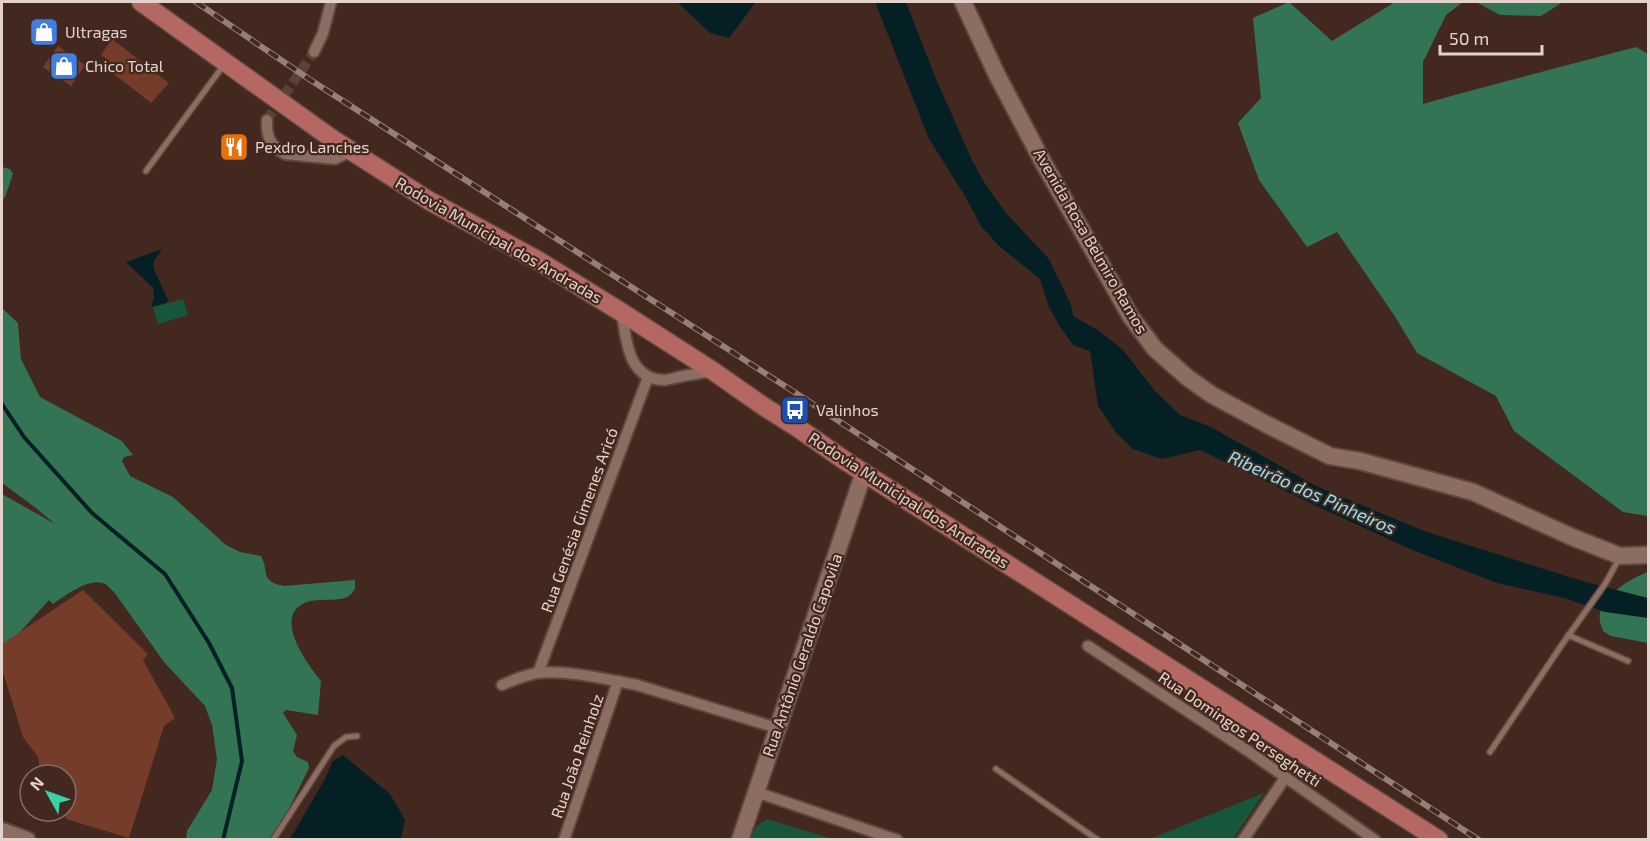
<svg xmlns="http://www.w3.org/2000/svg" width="1650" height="841" font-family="'Exo 2',sans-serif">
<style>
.green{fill:#16573c}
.forest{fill:#337455}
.water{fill:#052025}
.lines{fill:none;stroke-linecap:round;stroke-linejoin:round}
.stream{stroke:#052025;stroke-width:4}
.building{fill:#753d29}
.street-tunnel{stroke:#5b4239;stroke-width:10;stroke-dasharray:10 5;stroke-linecap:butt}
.lane-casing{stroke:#5d463f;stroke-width:8}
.street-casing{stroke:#5d463f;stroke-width:14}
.secondary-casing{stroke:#5d463f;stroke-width:20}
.primary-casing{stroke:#5d463f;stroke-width:21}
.lane{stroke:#8c6d62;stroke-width:5}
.street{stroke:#8c6d62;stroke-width:10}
.secondary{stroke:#8c6d62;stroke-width:16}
.primary{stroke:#b56863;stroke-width:18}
.rail-casing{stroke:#957f78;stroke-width:6}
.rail{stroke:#43281f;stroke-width:4;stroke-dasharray:11;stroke-linecap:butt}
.labels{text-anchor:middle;stroke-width:4.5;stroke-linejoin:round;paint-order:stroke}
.poi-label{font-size:16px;fill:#e4d2cc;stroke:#43281f;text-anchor:start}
.street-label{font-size:16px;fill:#e4d2cc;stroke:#43281f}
.water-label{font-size:18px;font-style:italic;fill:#8ae5f7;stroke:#43281f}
</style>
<rect width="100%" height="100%" fill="#43281f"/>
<g class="green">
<polygon points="183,299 188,315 158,324 153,307"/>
<polygon points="1264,793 1233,839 1150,839"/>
<polygon points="767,819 833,839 751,839 756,827"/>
</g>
<g class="forest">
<polygon points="1289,2 1332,41 1395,2 1463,2 1446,15 1423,62 1423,104 1462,93 1636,47 1648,54 1648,516 1623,512 1514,431 1496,396 1417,353 1394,315 1337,232 1307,247 1259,180 1238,123 1261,98 1253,18"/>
<polygon points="1476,2 1563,2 1541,16 1500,15"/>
<polygon points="2,167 10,169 13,174 5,197 2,201"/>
<path d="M2,308L18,323L21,359L40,397L122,441L133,455L124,457L122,461L130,476L173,497L226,545L240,552L261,556C270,572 259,581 284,586L355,580V589C353,591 352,594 349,596C340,602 318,598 307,602C271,615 307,664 321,681L318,715L286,710L283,713L297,735L293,751L297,757L308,762L309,768L274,839H186L187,831L212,790L217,759L212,725L205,706L164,662L114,592C111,590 109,587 107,585C91,575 65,596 53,604L49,600L2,652V494L55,524L36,508L2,483Z"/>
<path d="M1648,572V643L1611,636L1603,631C1602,627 1600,624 1600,621C1596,598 1631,578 1648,572Z"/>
</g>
<g class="water">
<polygon points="677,2 756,2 729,38 710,33"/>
<polygon points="875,2 906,2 936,79 972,160 984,182 1006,213 1049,259 1071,305 1073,316 1098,330 1123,350 1155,391 1180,415 1211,427 1316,486 1424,531 1582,581 1648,598 1648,618 1605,612 1564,598 1497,583 1410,549 1325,510 1200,450 1162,459 1133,449 1117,434 1098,406 1090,351 1073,345 1059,325 1049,307 1040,279 999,246 981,226 965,196 929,139"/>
<polygon points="162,249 153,263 155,272 168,300 167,303 151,307 154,297 153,288 126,262"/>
<polygon points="343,755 390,794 405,820 401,839 290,839 325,779 333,761"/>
</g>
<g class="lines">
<polyline class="stream" points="2,404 24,437 92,513 165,574 209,643 232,688 242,761 223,840"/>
</g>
<g class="building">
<polygon points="112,39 169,83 151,103 114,74 119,68 101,55"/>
<polygon points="58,46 85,65 71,86 43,67"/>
<polygon points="83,590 148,654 143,660 175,718 164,726 129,838 66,819 66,775 41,775 38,757 23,737 2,669 2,644"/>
</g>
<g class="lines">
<polyline class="street-tunnel" points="267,120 314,52"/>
<g class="lane-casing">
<g id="lane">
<polyline points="146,171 223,66"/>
<polyline points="1568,635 1628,661"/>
<polyline points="1490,752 1561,646 1605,584 1620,557"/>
<polyline points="996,769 1098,840"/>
<polyline points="273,840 334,746 346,737 357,736"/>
</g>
</g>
<g class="street-casing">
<g id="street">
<polyline points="314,52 323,33 331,2"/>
<path d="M267,120C266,136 270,146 285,154L335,159L351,151"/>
<path d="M622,313C626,340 628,380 665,380C671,379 678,377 684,376C693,374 703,373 712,371"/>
<polyline points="1088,646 1248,751 1375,840"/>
<polyline points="538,673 648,377"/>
<path d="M502,685C513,680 525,675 538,673C563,669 610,680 637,685L777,728"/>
<polyline points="756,792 897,840"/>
<polyline points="564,840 618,681"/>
<polyline points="1243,840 1285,778"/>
</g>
</g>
<g class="secondary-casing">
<g id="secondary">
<polyline points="963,2 997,75 1044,164 1131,317 1155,349 1188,378 1212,395 1266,424 1330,456 1360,461 1473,492 1572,537 1620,556 1648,555"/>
<polyline points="2,831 27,840"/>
<polyline points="740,840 864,472"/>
</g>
</g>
<g class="primary-casing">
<polyline id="primary" points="141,2 331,138 428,200 539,261 621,312 713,371 763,406 798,428 847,462 1439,840"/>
</g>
<use href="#lane" class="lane"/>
<use href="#street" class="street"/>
<use href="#secondary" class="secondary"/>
<use href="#primary" class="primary"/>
<g class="rail-casing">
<polyline id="rail" points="196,2 309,79 805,399 1479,840"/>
</g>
<use href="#rail" class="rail"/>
</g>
<defs>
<g id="shop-square" transform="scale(1.5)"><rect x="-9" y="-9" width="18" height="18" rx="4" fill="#3f7fe0" stroke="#43281f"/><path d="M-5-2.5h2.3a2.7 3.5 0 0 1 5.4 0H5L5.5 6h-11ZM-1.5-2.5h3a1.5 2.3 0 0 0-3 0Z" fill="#fff"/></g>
<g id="restaurant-square" transform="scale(1.5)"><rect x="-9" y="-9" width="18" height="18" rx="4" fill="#e8710a" stroke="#43281f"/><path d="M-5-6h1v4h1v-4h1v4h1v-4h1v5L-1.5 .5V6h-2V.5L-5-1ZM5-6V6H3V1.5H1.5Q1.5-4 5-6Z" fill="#fff"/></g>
<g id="bus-square" transform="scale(1.5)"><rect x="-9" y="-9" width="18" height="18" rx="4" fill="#1a4fb4" stroke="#43281f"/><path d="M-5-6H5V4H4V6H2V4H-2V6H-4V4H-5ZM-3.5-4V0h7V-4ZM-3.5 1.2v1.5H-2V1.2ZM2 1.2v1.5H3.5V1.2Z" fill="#fff"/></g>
</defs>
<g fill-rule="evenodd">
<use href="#shop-square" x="44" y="32"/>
<use href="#shop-square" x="64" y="66"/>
<use href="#restaurant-square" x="234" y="147"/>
<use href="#bus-square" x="795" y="410"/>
</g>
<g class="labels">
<g class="poi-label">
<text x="65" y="38">Ultragas</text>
<text x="85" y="72">Chico Total</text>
<text x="255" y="153">Pexdro Lanches</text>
<text x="816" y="416">Valinhos</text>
</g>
<g class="street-label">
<text transform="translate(499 240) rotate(30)" y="6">Rodovia Municipal dos Andradas</text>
<text transform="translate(1091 241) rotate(60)" y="6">Avenida Rosa Belmiro Ramos</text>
<text transform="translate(909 500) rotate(33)" y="6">Rodovia Municipal dos Andradas</text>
<text transform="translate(579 520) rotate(-70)" y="6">Rua Genésia Gimenes Aricó</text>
<text transform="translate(802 655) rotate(-71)" y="6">Rua Antônio Geraldo Capovila</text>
<text transform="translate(1240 729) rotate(34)" y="6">Rua Domingos Perseghetti</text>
<text transform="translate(577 756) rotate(-71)" y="6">Rua João Reinholz</text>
</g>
<g class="water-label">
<text transform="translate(1312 493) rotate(24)" y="6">Ribeirão dos Pinheiros</text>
</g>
</g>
<rect width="1650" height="841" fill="none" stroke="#e4d2cc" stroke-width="6"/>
<g transform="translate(48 793) rotate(310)"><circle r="28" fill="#43281f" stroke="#836c64" stroke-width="1.5"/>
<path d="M0-4.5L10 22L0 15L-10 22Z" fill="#34d4a8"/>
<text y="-9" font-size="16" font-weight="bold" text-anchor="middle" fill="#e4d2cc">N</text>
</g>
<path d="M1440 45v9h102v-9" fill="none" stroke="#e4d2cc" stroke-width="3"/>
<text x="1449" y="45" font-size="18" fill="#e4d2cc" stroke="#43281f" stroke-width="4.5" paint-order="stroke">50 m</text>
</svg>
